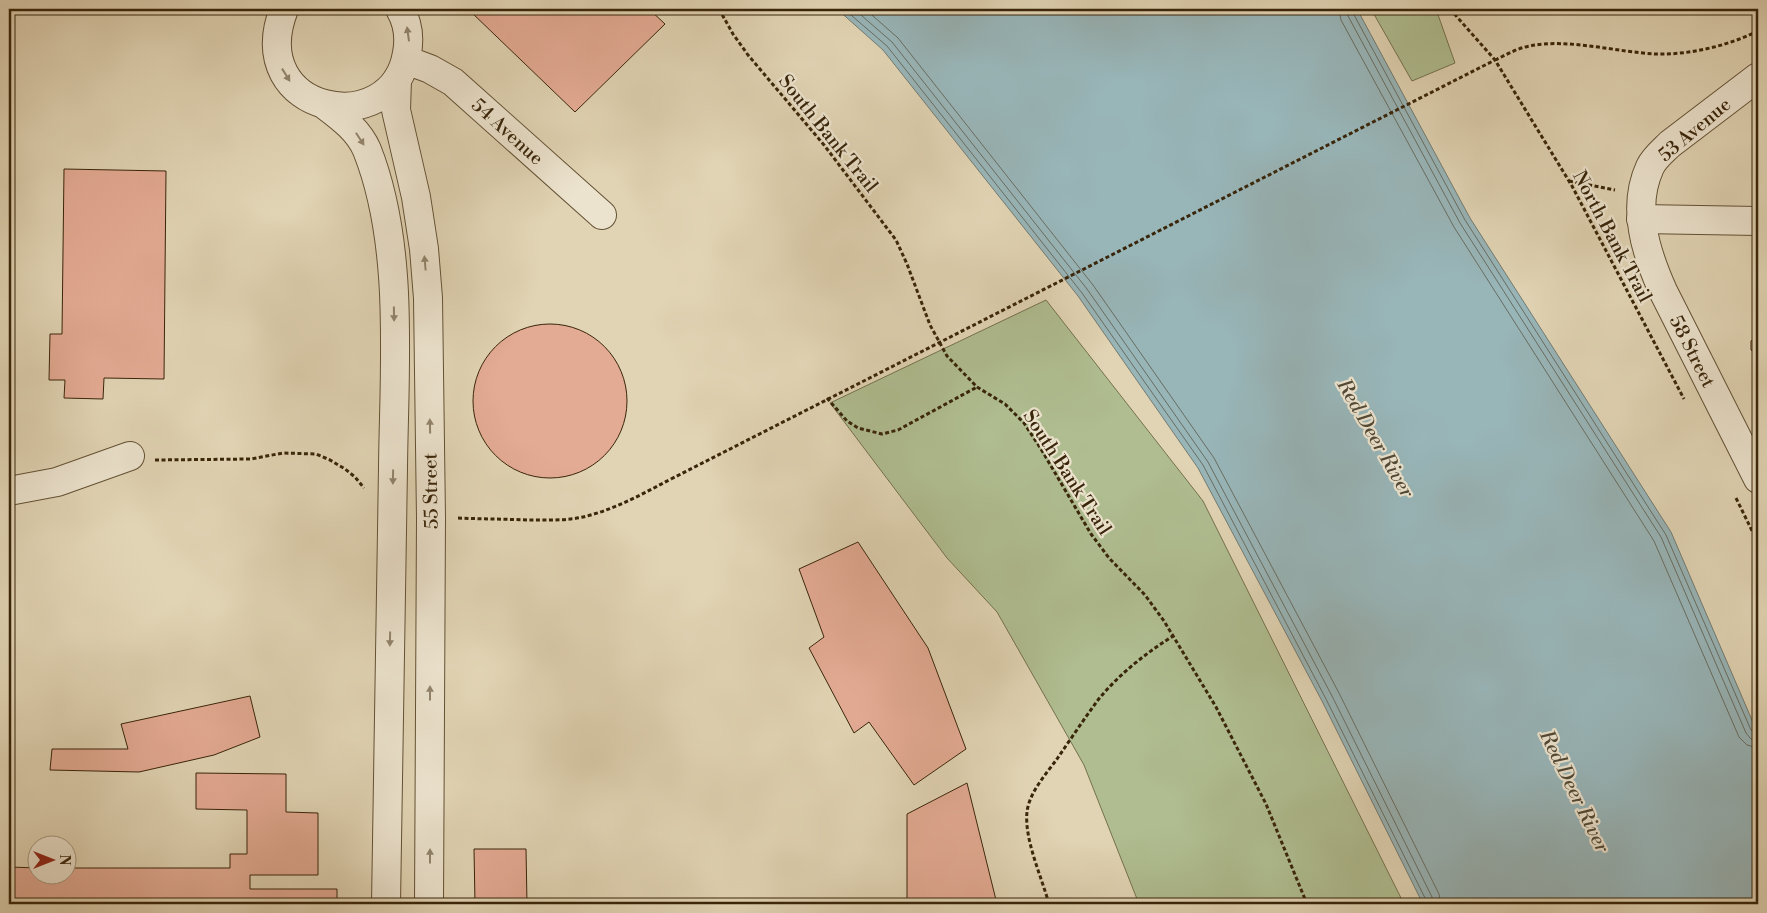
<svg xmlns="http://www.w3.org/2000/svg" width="1767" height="913" font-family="'Libre Bodoni',serif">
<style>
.green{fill:#afbd90;stroke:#74714d}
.water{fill:#98b5b8;stroke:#727b72}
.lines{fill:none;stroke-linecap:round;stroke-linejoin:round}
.shore{stroke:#686d61;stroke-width:1}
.building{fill:#e4ab94;stroke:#39250a}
.minor-casing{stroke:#635134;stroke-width:30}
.path{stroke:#39250a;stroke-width:3;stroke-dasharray:4 2.5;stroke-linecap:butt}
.minor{stroke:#ece3ce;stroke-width:28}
.path-bridge{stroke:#39250a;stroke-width:3;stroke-dasharray:4 2.5;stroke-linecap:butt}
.oneway{fill:#92846c}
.labels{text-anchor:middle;stroke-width:4.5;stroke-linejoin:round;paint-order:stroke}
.street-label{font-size:19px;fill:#39250a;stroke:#ece3ce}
.water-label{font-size:20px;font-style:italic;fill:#514936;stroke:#ece3ce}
</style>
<rect width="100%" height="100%" fill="#e1d4b4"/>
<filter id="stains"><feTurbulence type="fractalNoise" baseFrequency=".004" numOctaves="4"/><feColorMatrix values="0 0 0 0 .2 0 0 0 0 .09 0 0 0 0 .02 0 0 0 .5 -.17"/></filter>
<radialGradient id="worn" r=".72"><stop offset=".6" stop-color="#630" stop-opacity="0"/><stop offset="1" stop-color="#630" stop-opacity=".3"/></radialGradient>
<g class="green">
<polygon points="1371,9 1436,9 1455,63 1412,81"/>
<polygon points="1046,300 1203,501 1404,904 1139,904 1084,765 997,612 947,558 830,403"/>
</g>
<polygon class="water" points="837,9 1357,9 1470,218 1671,532 1758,734 1758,904 1423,904 1322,701 1198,468 1078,296 883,50"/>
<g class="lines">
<g class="shore">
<polyline points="844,9 887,46 1082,293 1203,465 1326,699 1426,900 1427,904"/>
<polyline points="854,9 892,42 1087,289 1208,462 1332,696 1432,897 1433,904"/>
<polyline points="865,9 898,38 1093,285 1214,458 1339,693 1439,894 1441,904"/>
<polyline points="1339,9 1341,20 1454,227 1654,541 1739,737 1747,745 1758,748"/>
<polyline points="1346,9 1348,16 1460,223 1661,537 1746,733 1751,739 1758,740"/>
<polyline points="1353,9 1353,13 1465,220 1666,535 1751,730 1754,733 1758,734"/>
</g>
</g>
<g class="building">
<polygon points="472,9 649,9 665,24 575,112 470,11"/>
<polygon points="64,169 166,171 164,379 104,378 103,399 64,398 65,380 49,380 50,334 62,334"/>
<circle cx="550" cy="401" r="77"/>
<polygon points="1757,336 1758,336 1758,362 1757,355 1751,350 1751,341"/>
<polygon points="858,542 928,648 966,749 914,785 869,722 854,733 809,648 824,637 799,569"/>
<polygon points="250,696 260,737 214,755 139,772 50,770 52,749 128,749 121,724"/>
<polygon points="196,773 286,774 286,812 318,813 318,875 250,875 250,889 337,889 337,904 9,904 9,867 38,868 38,876 68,876 68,868 230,868 230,854 247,854 247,810 196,809"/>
<polygon points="967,783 997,904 907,904 907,814"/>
<polygon points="474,849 526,849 527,904 475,904"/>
</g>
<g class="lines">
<g class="minor-casing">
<g id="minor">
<path d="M284,9C243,115 393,142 407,53C410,37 408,23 400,9"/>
<polyline points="406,60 430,69 453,82 602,215"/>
<path d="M1758,77L1670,144C1663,151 1654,158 1650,167C1631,208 1646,253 1663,291L1758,479"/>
<polyline points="397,80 396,110 416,197 424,249 428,298 431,518 429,904"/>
<path d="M326,106C342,118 359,131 367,150C405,246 394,367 393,468C391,614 388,759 386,904"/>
<polyline points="1641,219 1758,221"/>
<polyline points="9,491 57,482 130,456"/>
</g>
</g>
<g class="path">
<polyline points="719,9 733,34 748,55 824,145 896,240 907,264 930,325 947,356 977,387 1005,404 1024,423 1041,449 1091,534 1109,558 1145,595 1164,621 1216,707 1266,804 1307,904"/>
<polyline points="1450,9 1495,60 1572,186 1684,399"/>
<path d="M1495,60C1506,55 1517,48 1530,46C1566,38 1617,52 1655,54C1690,55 1727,46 1758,31"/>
<polyline points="1569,181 1615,190"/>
<polyline points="827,398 847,421 858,428 882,434 898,430 977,387"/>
<polyline points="155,460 251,459 283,453 316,454 330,460 345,469 355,477 364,488"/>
<polyline points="1736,498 1758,543"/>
<path d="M458,518C481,519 504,519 527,520C547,520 568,521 587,516C618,508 644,493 671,479"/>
<path d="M1049,904C1042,878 1024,839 1027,812C1029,793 1046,774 1057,759C1070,740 1084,719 1098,700C1118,675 1146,653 1173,636"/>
</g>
<use href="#minor" class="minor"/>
<polyline class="path-bridge" points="671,479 1495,60"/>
</g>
<defs><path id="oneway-solid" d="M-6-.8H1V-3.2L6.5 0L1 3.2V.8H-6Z" transform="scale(1.25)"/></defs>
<g class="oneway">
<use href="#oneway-solid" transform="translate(408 34) rotate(-98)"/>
<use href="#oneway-solid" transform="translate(286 75) rotate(58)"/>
<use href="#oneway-solid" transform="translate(360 139) rotate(57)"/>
<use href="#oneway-solid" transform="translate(425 263) rotate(-95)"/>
<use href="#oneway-solid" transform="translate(394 314) rotate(89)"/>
<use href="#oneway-solid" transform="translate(430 426) rotate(-91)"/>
<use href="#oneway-solid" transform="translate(393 477) rotate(91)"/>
<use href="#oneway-solid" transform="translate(390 639) rotate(91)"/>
<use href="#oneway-solid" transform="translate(430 693) rotate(-90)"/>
<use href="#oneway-solid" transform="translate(430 856) rotate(-90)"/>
</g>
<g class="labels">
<g class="street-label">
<text transform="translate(1694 129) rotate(-40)" y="7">53 Avenue</text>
<text transform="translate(508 131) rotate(42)" y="7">54 Avenue</text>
<text transform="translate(829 133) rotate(51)" y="7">South Bank Trail</text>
<text transform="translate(1613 236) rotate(62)" y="7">North Bank Trail</text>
<text transform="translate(1693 351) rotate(63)" y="7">58 Street</text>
<text transform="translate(1068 472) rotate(57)" y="7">South Bank Trail</text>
<text transform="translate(430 491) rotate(-91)" y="7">55 Street</text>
</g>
<g class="water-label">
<text transform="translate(1376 438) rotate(60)" y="7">Red Deer River</text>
<text transform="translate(1575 791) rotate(64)" y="7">Red Deer River</text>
</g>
</g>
<rect width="1767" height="913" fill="none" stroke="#e1d4b4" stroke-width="30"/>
<rect x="10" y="10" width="1747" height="893" fill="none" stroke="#39250a" stroke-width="2.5"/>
<rect x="15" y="15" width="1737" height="883" fill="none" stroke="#39250a"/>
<g transform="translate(52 860) rotate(90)"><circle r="24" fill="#ece3ce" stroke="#a49780"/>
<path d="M0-4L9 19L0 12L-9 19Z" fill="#8f2418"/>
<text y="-8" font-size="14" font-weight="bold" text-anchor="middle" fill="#39250a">N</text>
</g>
<rect width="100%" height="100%" filter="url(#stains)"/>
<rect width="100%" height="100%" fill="url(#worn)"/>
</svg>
